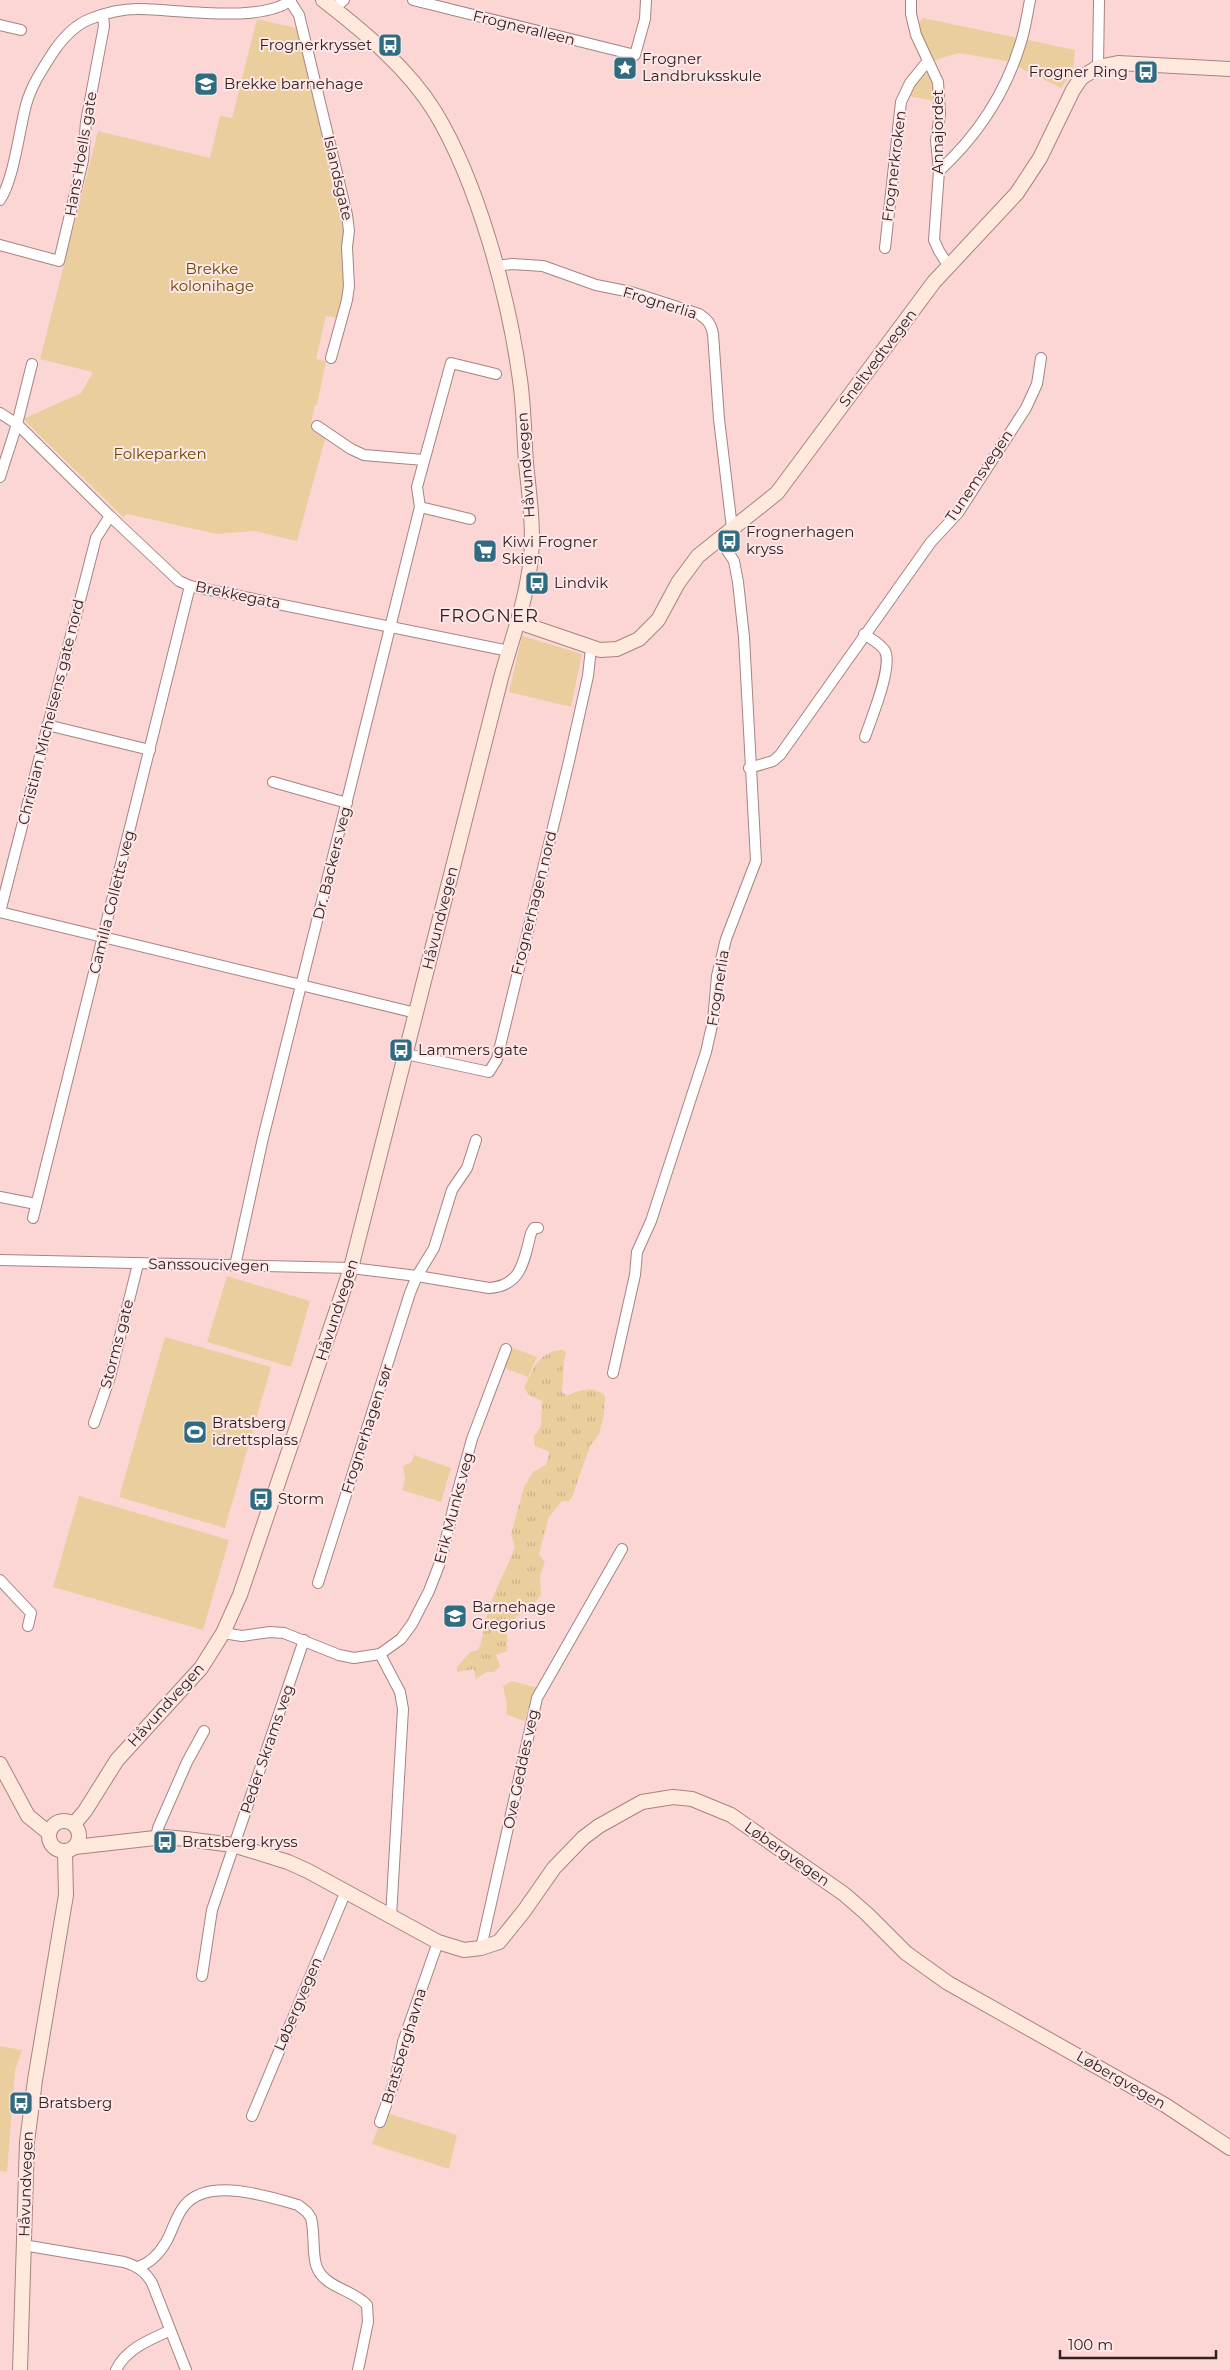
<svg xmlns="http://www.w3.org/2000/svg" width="1230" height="2370" font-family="Montserrat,sans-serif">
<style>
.grass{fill:url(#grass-tufts)}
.green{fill:#ebce9d}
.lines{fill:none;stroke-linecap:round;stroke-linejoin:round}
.street-casing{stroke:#a68382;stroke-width:12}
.secondary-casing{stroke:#a68382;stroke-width:16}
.street{stroke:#fff;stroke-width:10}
.secondary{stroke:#ffe9dd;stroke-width:14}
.labels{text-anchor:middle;stroke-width:4;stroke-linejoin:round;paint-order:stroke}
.street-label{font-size:15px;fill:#302222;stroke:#ffe7e7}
.poi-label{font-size:15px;fill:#302222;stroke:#ffe7e7;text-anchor:start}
.park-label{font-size:15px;fill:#684901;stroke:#ffe7e7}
.quarter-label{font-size:18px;letter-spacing:1px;fill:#302222;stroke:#ffe7e7}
</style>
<defs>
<pattern id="grass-tufts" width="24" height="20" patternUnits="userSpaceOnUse" patternTransform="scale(1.25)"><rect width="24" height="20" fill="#ebce9d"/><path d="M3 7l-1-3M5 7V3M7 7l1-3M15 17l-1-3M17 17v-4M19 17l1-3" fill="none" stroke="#cab187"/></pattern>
</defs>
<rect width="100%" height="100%" fill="#fcd6d5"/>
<path class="grass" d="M558,1350H563L566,1352C562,1366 564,1378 562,1392L567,1396C578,1390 594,1385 605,1396L604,1415L599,1434L590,1446L572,1497L569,1501H562L549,1517L539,1554L545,1562L540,1575L541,1595L529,1610L517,1616L507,1629V1651L496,1655L500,1666L494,1672H487L476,1679L474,1669L457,1672V1667L470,1652L478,1650C483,1640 483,1630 486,1619C492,1594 506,1571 515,1547L511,1534L524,1487L533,1472L546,1465L549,1454L548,1451L535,1446L534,1436L541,1426L542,1401L529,1395L524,1387C534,1369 535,1356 558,1350Z"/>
<g class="green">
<polygon points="923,18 1075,50 1073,71 1061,88 1006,61 958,53 932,61 918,24"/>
<path d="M257,19L296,28L344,228C343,247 345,265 345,283C345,295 340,307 337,318L326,316L316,359L326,361L317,405H315L311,423L328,428L297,541L254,531L217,534L127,514L123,517L23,419L81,393L93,372L40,359L98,131L210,158L220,116L232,118Z"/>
<polygon points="923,73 929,75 934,86 935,101 908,96 912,85"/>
<polygon points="522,636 582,654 571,707 509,692"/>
<polygon points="227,1276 310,1301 291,1367 207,1342"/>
<polygon points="165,1337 271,1367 225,1528 119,1497"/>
<polygon points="510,1347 537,1357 528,1377 507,1369 505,1364"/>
<polygon points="414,1455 451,1468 441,1502 402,1490 405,1479 403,1466 412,1462"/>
<polygon points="79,1496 229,1540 203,1630 53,1587"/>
<polygon points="511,1681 538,1688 524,1721 506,1714 507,1705 503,1686"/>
<polygon points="0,2046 22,2050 15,2070 7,2172 0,2171"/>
<polygon points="384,2112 457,2135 449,2169 372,2144"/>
</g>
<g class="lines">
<g class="street-casing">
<g id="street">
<polyline points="413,0 635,55 645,19 646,0"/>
<polyline points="911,0 911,14 916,35 938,82 940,114 936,140 939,171 934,240 939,251 948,265"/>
<polyline points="290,1 299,15 347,215 349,231 347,247 349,286 347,300 331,358"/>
<polyline points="334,8 344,0"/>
<polyline points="0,25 21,30"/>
<polyline points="1098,67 1099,0"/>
<path d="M939,171C976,137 1005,94 1020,45C1025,31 1027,15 1030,0"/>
<path d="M0,200C14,179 19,131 26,105C31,86 43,68 54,51C63,38 75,25 90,19C105,13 122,9 138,9C176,9 262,24 291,0"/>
<polyline points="0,245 59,261 83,160 86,122 104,26 103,15"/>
<polyline points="885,248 901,102 910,83 927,62"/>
<path d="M496,266L512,264L543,266L596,285L631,292L699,314C708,320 711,324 713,334L719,419L732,528"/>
<polyline points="0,413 17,424 110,516 179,581 190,586 509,651"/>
<polyline points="317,426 351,449 364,455 424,460"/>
<polyline points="0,477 17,424 32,364"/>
<polyline points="420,507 470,519"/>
<path d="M864,634C871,639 880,643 885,651C893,667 871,719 865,737"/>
<polyline points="47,725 150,750"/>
<polyline points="749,768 773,761 780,755 931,542 958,513 1026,408 1037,384 1041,358"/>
<polyline points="273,782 347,803"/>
<polyline points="0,912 416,1013"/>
<polyline points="0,912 96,538 110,516"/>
<polyline points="406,1054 489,1072 497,1059 569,761 588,676 591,648"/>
<polyline points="0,1197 36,1204"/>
<polyline points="33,1218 190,586"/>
<path d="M0,1260L351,1268L417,1276L489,1288C522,1286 524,1260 531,1233L534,1228H538"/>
<polyline points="235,1266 263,1138 420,507 417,487 451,363 496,374"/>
<polyline points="613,1373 635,1275 637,1252 651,1221 706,1052 713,1021 717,976 726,939 756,861 744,637 738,582 734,561 719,538"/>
<polyline points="94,1423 110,1377 138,1264"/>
<polyline points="0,1580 31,1613 28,1626"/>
<polyline points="318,1583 410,1293 417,1276 434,1248 452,1190 467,1168 476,1140"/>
<polyline points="223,1633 242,1636 270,1632 284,1633 339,1655 354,1658 380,1654 401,1639 412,1624 429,1591 441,1560 455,1501 472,1439 506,1349"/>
<polyline points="380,1654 400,1692 403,1709 391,1917"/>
<polyline points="156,1838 158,1828 187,1762 204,1731"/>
<polyline points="481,1948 537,1698 622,1549"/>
<polyline points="202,1976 212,1910 304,1640"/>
<polyline points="252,2116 346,1891"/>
<polyline points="380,2122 396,2077 403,2042 438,1942"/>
<path d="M23,2245L124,2262C137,2266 145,2271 152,2283L186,2370"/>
<path d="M138,2267C151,2263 159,2254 166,2242C173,2230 176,2215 185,2205C209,2177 267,2196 298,2205L307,2212L311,2218C315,2233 312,2250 316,2265C323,2288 353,2289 367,2305L368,2322L358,2370"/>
<path d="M116,2370C126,2349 149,2340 169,2331"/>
</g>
</g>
<g class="secondary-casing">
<g id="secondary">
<polyline points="518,622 600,650 617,649 639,639 658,620 678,583 698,556 777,493 934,282 1017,193 1040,158 1073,90 1081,78 1098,67 1118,63 1230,69"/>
<polyline points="0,1764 28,1816 49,1833"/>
<circle cx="64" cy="1836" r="15"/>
<path d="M74,1824L85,1811L117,1760L201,1668L223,1633L240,1595L351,1268L501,678C512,638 527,599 531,557C534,527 529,493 526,463C524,436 524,407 520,380C509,298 478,183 435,112C408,68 363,31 323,0"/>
<polyline points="75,1847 164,1837 186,1839 233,1845 288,1862 308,1871 438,1942 464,1950 481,1948 499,1942 524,1911 554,1868 583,1838 599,1826 642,1802 673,1797 692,1799 731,1815 844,1894 867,1914 906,1953 948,1983 1165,2105 1230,2148"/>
<polyline points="20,2370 27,2142 35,2080 66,1895 65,1852"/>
</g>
</g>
<use href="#street" class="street"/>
<use href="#secondary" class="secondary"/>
</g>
<defs>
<g id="bus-square" transform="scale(1.25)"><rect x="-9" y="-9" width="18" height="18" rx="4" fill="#2f6c82" stroke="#ffe7e7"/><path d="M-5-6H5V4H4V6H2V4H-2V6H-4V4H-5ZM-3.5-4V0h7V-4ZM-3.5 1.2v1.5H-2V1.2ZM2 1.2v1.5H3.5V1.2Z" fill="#fff"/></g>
<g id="sight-square" transform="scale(1.25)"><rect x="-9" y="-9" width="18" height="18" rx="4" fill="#2f6c82" stroke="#ffe7e7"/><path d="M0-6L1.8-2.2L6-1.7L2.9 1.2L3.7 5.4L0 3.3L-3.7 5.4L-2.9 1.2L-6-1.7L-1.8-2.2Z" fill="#fff"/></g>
<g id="school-square" transform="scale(1.25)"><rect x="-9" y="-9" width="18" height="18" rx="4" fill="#2f6c82" stroke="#ffe7e7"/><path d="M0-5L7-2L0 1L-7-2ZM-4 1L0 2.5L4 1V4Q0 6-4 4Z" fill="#fff"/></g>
<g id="supermarket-square" transform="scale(1.25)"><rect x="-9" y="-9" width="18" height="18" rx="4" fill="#2f6c82" stroke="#ffe7e7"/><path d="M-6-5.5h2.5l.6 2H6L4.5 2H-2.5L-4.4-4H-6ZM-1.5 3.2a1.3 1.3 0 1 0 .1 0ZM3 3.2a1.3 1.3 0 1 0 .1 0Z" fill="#fff"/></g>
<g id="stadium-square" transform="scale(1.25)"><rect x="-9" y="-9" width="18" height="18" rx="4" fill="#2f6c82" stroke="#ffe7e7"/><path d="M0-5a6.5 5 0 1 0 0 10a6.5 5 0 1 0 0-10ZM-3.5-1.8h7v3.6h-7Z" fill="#fff"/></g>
</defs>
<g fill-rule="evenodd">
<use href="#bus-square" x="390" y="45"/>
<use href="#sight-square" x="625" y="68"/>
<use href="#bus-square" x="1146" y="72"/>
<use href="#school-square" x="206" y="84"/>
<use href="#bus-square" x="729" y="541"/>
<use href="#supermarket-square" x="485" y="551"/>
<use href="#bus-square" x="537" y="583"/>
<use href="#bus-square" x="401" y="1050"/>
<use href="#stadium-square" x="195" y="1432"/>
<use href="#bus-square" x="261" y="1499"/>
<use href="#school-square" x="455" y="1616"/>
<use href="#bus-square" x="165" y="1842"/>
<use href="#bus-square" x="21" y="2103"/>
</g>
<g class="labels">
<g class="street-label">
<text transform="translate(524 28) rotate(14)" y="5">Frogneralleen</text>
<text transform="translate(938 132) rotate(-90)" y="5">Annajordet</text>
<text transform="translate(81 154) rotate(-80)" y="5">Hans Hoells gate</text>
<text transform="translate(894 166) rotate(-83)" y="5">Frognerkroken</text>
<text transform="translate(338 178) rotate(77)" y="5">Islandsgate</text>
<text transform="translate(660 303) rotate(17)" y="5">Frognerlia</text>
<text transform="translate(878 358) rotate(-53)" y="5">Sneltvedtvegen</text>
<text transform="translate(526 465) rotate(-94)" y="5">Håvundvegen</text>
<text transform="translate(979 476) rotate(-56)" y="5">Tunemsvegen</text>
<text transform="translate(238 595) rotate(12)" y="5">Brekkegata</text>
<text transform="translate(51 712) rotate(-76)" y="5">Christian Michelsens gate nord</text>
<text transform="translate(332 863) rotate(-76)" y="5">Dr. Backers veg</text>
<text transform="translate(112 902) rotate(-76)" y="5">Camilla Colletts veg</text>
<text transform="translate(534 903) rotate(-76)" y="5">Frognerhagen nord</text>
<text transform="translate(440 918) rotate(-76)" y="5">Håvundvegen</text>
<text transform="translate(718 988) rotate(-81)" y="5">Frognerlia</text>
<text transform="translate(209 1265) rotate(1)" y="5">Sanssoucivegen</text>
<text transform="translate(337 1310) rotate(-72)" y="5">Håvundvegen</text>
<text transform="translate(117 1344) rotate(-75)" y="5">Storms gate</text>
<text transform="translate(367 1429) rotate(-72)" y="5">Frognerhagen sør</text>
<text transform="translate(454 1508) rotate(-75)" y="5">Erik Munks veg</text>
<text transform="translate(166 1705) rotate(-48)" y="5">Håvundvegen</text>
<text transform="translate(267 1749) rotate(-71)" y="5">Peder Skrams veg</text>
<text transform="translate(521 1769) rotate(-78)" y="5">Ove Geddes veg</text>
<text transform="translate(787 1854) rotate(35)" y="5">Løbergvegen</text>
<text transform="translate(298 2004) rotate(-67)" y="5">Løbergvegen</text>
<text transform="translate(404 2046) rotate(-73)" y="5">Bratsberghavna</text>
<text transform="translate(1121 2080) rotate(30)" y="5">Løbergvegen</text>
<text transform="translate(26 2184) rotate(-88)" y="5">Håvundvegen</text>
</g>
<g class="poi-label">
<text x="372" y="50" text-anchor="end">Frognerkrysset</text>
<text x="642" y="64">Frogner<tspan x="642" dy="17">Landbruksskule</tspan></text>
<text x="1128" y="77" text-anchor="end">Frogner Ring</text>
<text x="224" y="89">Brekke barnehage</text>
<text x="746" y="537">Frognerhagen<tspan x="746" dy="17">kryss</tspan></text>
<text x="502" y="547">Kiwi Frogner<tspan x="502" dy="17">Skien</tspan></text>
<text x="554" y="588">Lindvik</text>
<text x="418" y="1055">Lammers gate</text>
<text x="212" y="1428">Bratsberg<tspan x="212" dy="17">idrettsplass</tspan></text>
<text x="278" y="1504">Storm</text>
<text x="472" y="1612">Barnehage<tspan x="472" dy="17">Gregorius</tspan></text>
<text x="182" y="1847">Bratsberg kryss</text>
<text x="38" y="2108">Bratsberg</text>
</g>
<g class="park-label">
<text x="212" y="274">Brekke<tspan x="212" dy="17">kolonihage</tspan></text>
<text x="160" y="459">Folkeparken</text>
</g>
<g class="quarter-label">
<text x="489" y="622">FROGNER</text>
</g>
</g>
<path d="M1060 2350v8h156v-8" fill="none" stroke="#302222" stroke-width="2.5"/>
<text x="1068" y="2350" font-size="15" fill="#302222" stroke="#ffe7e7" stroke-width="4" paint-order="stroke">100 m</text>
</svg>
